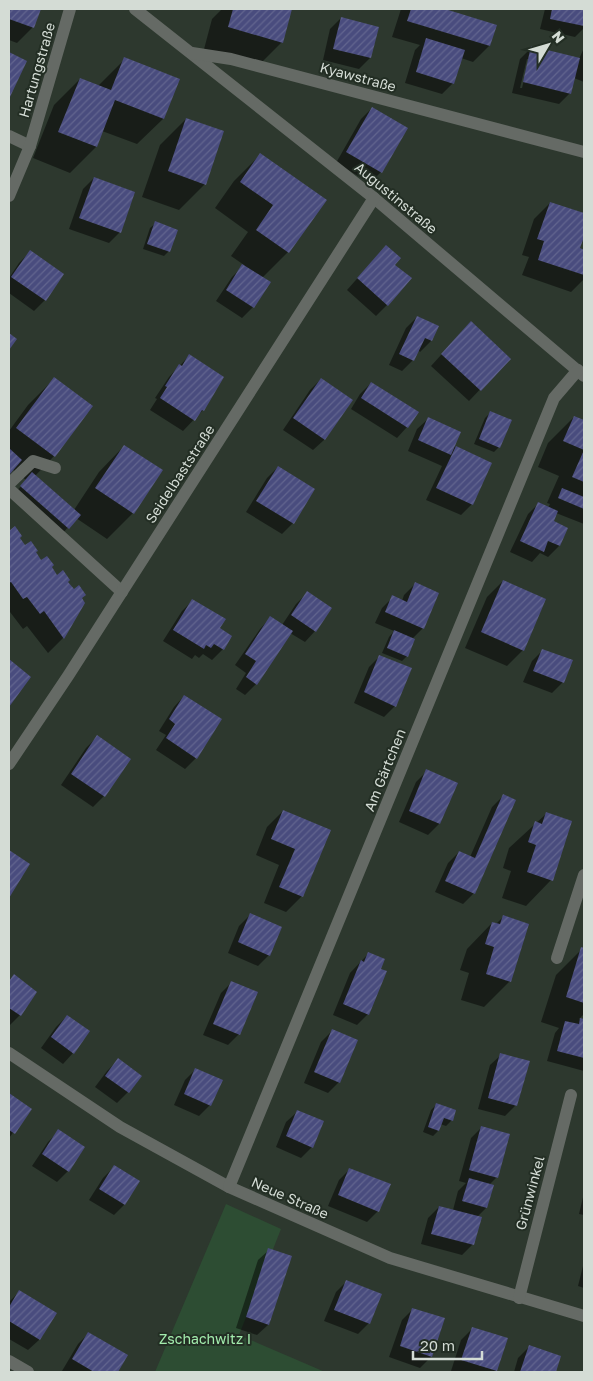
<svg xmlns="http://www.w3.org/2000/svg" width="593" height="1381" font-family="'Golos Text',sans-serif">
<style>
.garden{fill:#2d4d33}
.shadow{fill:#0007;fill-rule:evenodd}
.building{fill:url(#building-hatch)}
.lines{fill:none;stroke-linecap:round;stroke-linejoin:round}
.service{stroke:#656a65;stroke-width:12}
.minor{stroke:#656a65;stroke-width:12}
.labels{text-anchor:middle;stroke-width:4;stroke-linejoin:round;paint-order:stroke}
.street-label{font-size:14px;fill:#d4dcd5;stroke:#232e24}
.park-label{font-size:14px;fill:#a2ecad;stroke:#232e24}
</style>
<defs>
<pattern id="building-hatch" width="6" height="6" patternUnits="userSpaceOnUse" patternTransform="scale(1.25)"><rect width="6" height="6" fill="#494c7e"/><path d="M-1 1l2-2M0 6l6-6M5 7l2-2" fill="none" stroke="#62658f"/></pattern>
</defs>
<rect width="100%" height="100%" fill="#2d382e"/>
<polygon class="garden" points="226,1204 281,1229 239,1335 325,1372 155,1372"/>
<g class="shadow">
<polygon points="9,9 40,9 33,27 17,43 9,40"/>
<polygon points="222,9 291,9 282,42 256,68 203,53 212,19"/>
<polygon points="401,9 441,9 495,25 489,46 473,62 461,58 453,83 442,94 405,83 415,50 420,45 392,37"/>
<polygon points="545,9 584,9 584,28 575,37 540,29"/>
<polygon points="341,18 370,58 359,69 323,60 330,29"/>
<path d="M531,48L579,59L584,48V82L574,78L570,93L559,104L512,93L520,59ZM527,59H529L522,88H520Z"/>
<polygon points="125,59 178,80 163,119 137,144 102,131 96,147 70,173 33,158 54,105 80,79 98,86"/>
<polygon points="372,108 381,172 370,183 336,163 361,119"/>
<polygon points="186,119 205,184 179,210 142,197 160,145"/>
<polygon points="260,155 288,252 262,278 253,307 242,318 216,301 232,277 244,265 231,256 248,232 215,208 234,181"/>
<polygon points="94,178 120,232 109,243 69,229 83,189"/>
<polygon points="550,203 584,215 584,233 579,249 584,251 584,279 571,292 522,275 529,257 522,255 534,219"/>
<polygon points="156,223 169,251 164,256 143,249 150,228"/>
<polygon points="386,246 394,265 387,305 376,316 347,290"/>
<polygon points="30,252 45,300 34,311 9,293 9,278 19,263"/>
<polygon points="417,317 438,327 431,341 420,352 418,350 413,360 402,371 389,365 406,328"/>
<polygon points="460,334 509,359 469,401 431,366"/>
<polygon points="189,356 222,377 203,410 183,431 150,410 157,399 155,398 169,377"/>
<polygon points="54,379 54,456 35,476 74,510 99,472 124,446 133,513 107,539 76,518 63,533 16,492 26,480 12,469 9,473 9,431 28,405"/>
<polygon points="321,379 351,400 324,440 313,450 283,430 310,390"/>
<polygon points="371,383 407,427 397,438 351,409 360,394"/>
<polygon points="491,412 499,447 494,452 474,444 485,418"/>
<polygon points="574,417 584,422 584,524 556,513 552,521 567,528 559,546 548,557 540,553 532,562 510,552 528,514 539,503 548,508 550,504 547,503 559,476 538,467 548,443"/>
<polygon points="428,419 454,446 490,464 472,504 461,515 426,500 442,466 408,451 417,429"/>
<polygon points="278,467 313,489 293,523 282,534 246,512 267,478"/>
<polygon points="15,528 18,538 25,547 34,552 41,562 50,567 57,576 66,582 80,599 63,638 48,653 27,626 23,629 10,612 9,613 9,533"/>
<polygon points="503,581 523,650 507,666 465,648 487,597"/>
<polygon points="415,584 423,628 412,639 407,656 402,661 382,653 389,637 394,631 375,623 382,608 393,597 402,601 404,595"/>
<polygon points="307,593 315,631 305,642 290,633 256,684 245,695 236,689 246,673 235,665 260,629 270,618 282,625 296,604"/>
<polygon points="193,600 218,629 223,649 212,660 203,654 199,658 195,655 192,659 163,641 182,611"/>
<polygon points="543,650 563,682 552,693 523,682 532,661"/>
<polygon points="380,656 395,706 384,717 354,703 369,667"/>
<polygon points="184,696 196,758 185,769 156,750 166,735 159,731 174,707"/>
<polygon points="97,737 129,759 104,796 93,807 61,785 86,748"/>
<polygon points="427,771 456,784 439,824 428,835 399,822 416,782"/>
<polygon points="503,796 515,801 473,894 463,904 435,892 448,863 459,852 470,857 492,807"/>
<polygon points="283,811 329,831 301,897 286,912 264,903 279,865 256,855 267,827"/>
<polygon points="546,814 551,880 526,906 502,898 511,871 503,868 509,848"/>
<polygon points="250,915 269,955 258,966 228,953 239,926"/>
<polygon points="503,917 510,981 484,1007 461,1000 469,973 460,970 467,949 492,923 496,924"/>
<polygon points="582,949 584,949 584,1014 579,1019 584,1021 584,1071 547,1061 555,1033 559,1028 541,1022 556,975"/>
<polygon points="369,953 368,1014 357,1025 333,1015 350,973"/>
<polygon points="14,976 20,1015 9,1026 9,980"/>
<polygon points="232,982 239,1034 228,1045 203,1035 221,993"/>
<polygon points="67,1016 73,1053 63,1064 41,1048 56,1027"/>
<polygon points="332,1031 339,1082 328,1093 304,1083 321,1042"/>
<polygon points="501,1055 516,1105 505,1116 478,1109 490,1065"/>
<polygon points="118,1060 140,1076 128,1092 117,1103 95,1087 107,1071"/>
<polygon points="196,1069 210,1105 199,1116 174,1105 185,1080"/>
<polygon points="9,1095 30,1110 9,1138"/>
<polygon points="437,1104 455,1111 451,1121 446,1126 440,1124 438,1131 433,1136 423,1132 431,1110"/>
<polygon points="297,1112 312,1147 301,1158 276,1147 286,1122"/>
<polygon points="482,1127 497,1177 489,1185 486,1208 477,1217 473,1244 462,1255 421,1244 428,1218 439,1207 453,1210 458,1191 466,1183 459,1181 471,1138"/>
<polygon points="59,1131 68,1171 57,1182 32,1166 48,1142"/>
<polygon points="114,1167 124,1205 114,1215 89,1200 103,1178"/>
<polygon points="350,1169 378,1211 367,1222 328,1206 339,1180"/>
<polygon points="584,1193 584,1215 579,1214"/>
<polygon points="269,1250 268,1325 257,1335 236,1328 258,1260"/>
<polygon points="584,1262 584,1288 578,1286"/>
<polygon points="347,1281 369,1323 358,1334 324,1321 336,1292"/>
<polygon points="19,1292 55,1314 39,1340 28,1350 9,1339 9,1302"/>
<polygon points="413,1309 431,1357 420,1368 389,1357 402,1320"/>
<polygon points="472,1329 496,1371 495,1372 451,1371 461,1340"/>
<polygon points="89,1333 126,1356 116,1372 65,1372 62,1371 78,1344"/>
<polygon points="529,1347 560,1357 555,1372 514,1372 518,1358"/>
</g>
<g class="building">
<polygon points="9,9 41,9 34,28 9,19"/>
<polygon points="233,9 292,9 283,43 228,27"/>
<polygon points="411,9 445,9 497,25 490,46 407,21"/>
<polygon points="552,9 584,9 584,26 550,19"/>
<polygon points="341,17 379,27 371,58 333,49"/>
<polygon points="426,38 465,50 454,84 416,72"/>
<polygon points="531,46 580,58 571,94 523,82"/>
<polygon points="9,52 27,61 9,99"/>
<polygon points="124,57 180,79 164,119 115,100 97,147 58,132 80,78 111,90"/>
<polygon points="372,107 408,128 382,173 346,152"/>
<polygon points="186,118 224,131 206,185 168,171"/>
<polygon points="260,153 327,200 289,253 256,230 273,205 240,182"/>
<polygon points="94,177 135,192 121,233 79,218"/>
<polygon points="550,202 584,213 584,237 580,248 584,250 584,275 538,260 544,241 537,239"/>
<polygon points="155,221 178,230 170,252 147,244"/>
<polygon points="386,245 401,258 395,265 412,278 388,306 357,278"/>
<polygon points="30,250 64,274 46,301 11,277"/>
<polygon points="242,264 271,282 254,308 226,290"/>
<polygon points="417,316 439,326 432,341 425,338 414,361 399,354"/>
<polygon points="471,321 511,359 481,391 441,354"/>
<polygon points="9,333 17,339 9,350"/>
<polygon points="189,354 224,377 204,411 202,410 195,421 160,398 167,387 165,386 179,364 182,366"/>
<polygon points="54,377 93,406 55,457 16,428"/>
<polygon points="321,378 353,400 325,440 293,418"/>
<polygon points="371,382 419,412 408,428 361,398"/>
<polygon points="490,411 512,420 500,448 479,439"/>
<polygon points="574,416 584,420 584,482 572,477 584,450 563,441"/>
<polygon points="428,417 461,432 451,455 418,440"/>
<polygon points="124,445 163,470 134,514 95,488"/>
<polygon points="456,446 492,463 473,505 436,488"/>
<polygon points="9,448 22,460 9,475"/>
<polygon points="278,466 315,489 294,524 256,501"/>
<polygon points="32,472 81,515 69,529 20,486"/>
<polygon points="562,488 584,497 584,509 558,498"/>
<polygon points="538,502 558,511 554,521 568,528 560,546 548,541 544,552 520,541"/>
<polygon points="15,526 22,536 20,538 25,545 31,541 38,551 36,552 41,560 47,556 54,565 52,567 57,575 63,570 70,580 68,582 74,589 79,585 86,595 82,598 85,603 64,639 44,611 40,614 27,597 23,599 11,582 9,583 9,531"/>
<polygon points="503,580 546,599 524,651 481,632"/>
<polygon points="415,582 439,593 424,629 385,612 392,595 407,602"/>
<polygon points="307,591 332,608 316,632 291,615"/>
<polygon points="192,599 226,619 220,628 232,636 224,650 214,644 211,648 206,645 204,649 173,630"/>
<polygon points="270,616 293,631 257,685 246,677 256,661 245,654"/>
<polygon points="394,630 415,639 408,657 387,648"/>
<polygon points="542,649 573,660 564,683 533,671"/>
<polygon points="379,655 412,668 396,707 364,692"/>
<polygon points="9,659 31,677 9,707"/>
<polygon points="184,695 222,719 197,759 166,738 175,724 169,719"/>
<polygon points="97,735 131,759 105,797 71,774"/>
<polygon points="426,769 458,783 440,824 409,811"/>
<polygon points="503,794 516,800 475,894 445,881 459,851 475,858"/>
<polygon points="283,810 331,830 303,897 279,887 295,849 271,839"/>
<polygon points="546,812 572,821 553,881 527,872 536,845 528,842 535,821 542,824"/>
<polygon points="9,850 30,864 9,898"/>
<polygon points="250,913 282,927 270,956 238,942"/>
<polygon points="503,915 529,924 511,982 486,974 494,947 485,944 492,922 500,924"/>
<polygon points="581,947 584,948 584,1003 566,997"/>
<polygon points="368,952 385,959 381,969 387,971 369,1015 343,1004 361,960 364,962"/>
<polygon points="14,974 37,992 21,1016 9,1008 9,981"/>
<polygon points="231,981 258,992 240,1035 213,1024"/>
<polygon points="67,1015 90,1031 74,1054 51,1037"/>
<polygon points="580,1018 584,1019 584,1058 557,1051 565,1021 579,1024"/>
<polygon points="332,1029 358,1040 340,1083 314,1072"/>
<polygon points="500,1053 530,1061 517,1106 488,1098"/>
<polygon points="118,1058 142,1076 129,1093 105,1076"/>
<polygon points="195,1068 223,1080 211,1106 184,1094"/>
<polygon points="9,1093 32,1109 15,1134 9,1130"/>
<polygon points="436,1103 456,1110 453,1121 444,1118 439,1131 428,1127"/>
<polygon points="297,1110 324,1121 313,1148 286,1136"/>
<polygon points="481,1126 510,1134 498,1178 469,1170"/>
<polygon points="58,1129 85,1147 69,1172 42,1154"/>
<polygon points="114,1165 140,1181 125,1205 99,1189"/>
<polygon points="349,1168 391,1184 379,1212 338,1195"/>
<polygon points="469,1178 494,1185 487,1208 462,1201"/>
<polygon points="439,1206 482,1217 474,1245 431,1234"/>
<polygon points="268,1248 292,1256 269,1325 246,1317"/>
<polygon points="346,1280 382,1294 370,1324 334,1310"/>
<polygon points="19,1290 57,1313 40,1340 9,1321 9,1307"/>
<polygon points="412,1308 445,1318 432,1357 400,1346"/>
<polygon points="472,1327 508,1338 497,1371 461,1360"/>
<polygon points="88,1332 128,1355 118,1372 94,1372 72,1359"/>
<polygon points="529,1345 561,1356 556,1372 520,1372"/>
</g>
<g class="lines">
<g class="service">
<polyline points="9,484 33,461 55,468"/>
<polyline points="9,489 122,592"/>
</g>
<g class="minor">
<polyline points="135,9 374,198 584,376"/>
<polyline points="192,53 231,59 584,152"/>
<polyline points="9,136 30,146"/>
<polyline points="9,196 30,146 70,9"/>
<polyline points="9,764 68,676 374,198"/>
<polyline points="557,958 584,875"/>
<polyline points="9,1053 120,1127 229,1187 390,1258 584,1316"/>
<polyline points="229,1187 554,398 578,370"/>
<polyline points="519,1298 571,1095"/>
<polyline points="9,1361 28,1372"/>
</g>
</g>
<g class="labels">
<g class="street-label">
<text transform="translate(37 70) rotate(-74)" y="5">Hartungstraße</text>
<text transform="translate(358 77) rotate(15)" y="5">Kyawstraße</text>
<text transform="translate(396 198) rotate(40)" y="5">Augustinstraße</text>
<text transform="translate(180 474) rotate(-57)" y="5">Seidelbaststraße</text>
<text transform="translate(385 770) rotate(-68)" y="5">Am Gärtchen</text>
<text transform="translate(530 1193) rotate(-75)" y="5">Grünwinkel</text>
<text transform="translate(290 1198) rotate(24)" y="5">Neue Straße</text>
</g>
<g class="park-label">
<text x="205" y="1344">Zschachwitz I</text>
</g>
</g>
<rect width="593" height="1381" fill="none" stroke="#d4dcd5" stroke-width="20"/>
<g transform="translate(548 45) rotate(52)" stroke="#232e24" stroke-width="4" paint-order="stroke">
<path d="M0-4L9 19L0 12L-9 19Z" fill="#d4dcd5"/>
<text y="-8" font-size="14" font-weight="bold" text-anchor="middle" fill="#d4dcd5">N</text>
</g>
<path d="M413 1351v8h69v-8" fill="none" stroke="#d4dcd5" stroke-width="2.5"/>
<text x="420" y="1351" font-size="15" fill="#d4dcd5" stroke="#232e24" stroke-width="4" paint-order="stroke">20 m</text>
</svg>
